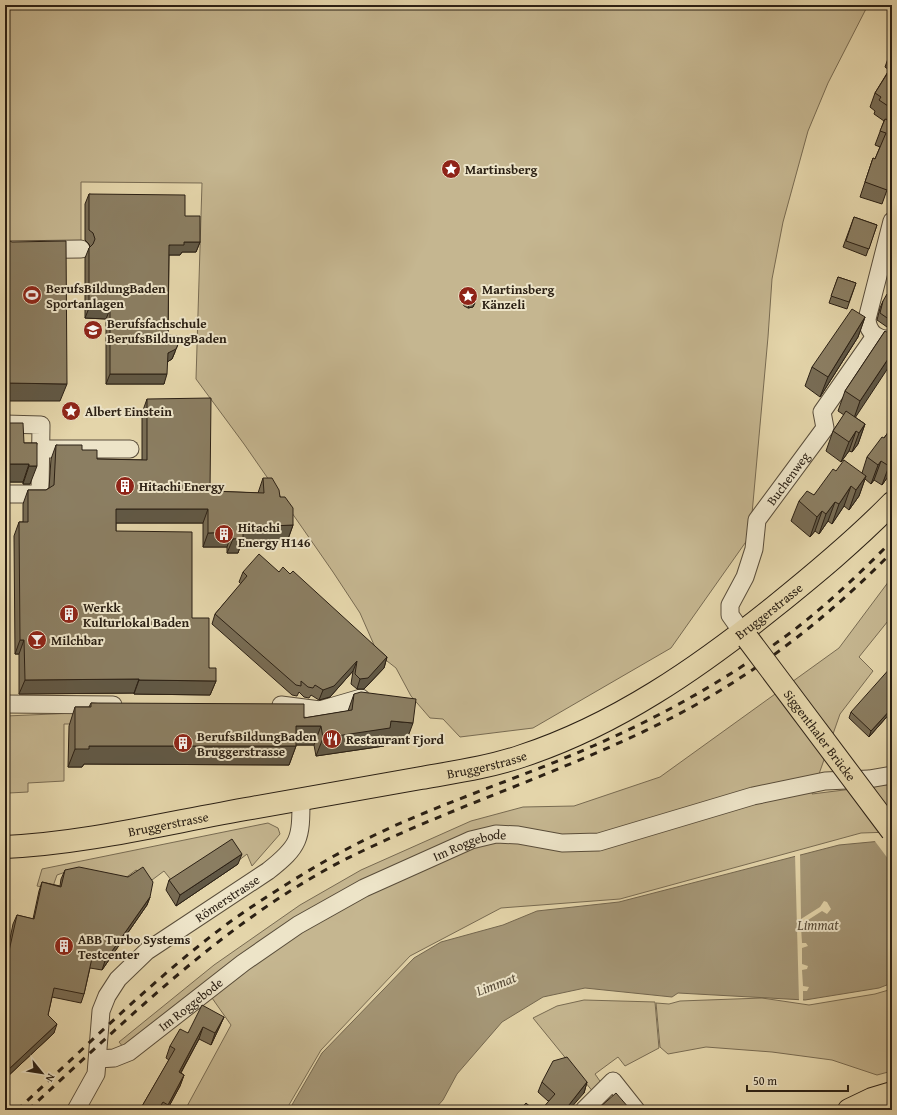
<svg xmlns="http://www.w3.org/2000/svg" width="897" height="1115" font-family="'Gentium Book Plus',serif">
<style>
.green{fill:#c5b690;stroke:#786b52}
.water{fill:#a59777;stroke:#74674f}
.pier{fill:#e4d5aa}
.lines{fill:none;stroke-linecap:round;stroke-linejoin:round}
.minor-casing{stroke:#594d3a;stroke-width:19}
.major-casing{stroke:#2b2014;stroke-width:24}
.minor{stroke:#ede4c8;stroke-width:17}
.major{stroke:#e4d5aa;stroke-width:22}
.rail{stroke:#2b2014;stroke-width:3;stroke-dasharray:7 7;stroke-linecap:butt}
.major-bridge-casing{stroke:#2b2014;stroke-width:24;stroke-linecap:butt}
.major-bridge{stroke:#e4d5aa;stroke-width:22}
.wall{fill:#786c54;stroke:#2b2014}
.shaded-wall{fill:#615845;stroke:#2b2014}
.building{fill:#8b7e62;stroke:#2b2014}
.labels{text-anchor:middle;stroke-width:4;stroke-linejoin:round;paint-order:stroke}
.poi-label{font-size:13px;font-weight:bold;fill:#2b2014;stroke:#ede4c8;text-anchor:start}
.street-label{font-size:13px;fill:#2b2014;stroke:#ede4c8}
.water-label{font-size:14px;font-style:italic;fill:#564a37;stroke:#ede4c8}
</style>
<rect width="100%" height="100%" fill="#e4d5aa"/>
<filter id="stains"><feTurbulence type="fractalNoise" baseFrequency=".005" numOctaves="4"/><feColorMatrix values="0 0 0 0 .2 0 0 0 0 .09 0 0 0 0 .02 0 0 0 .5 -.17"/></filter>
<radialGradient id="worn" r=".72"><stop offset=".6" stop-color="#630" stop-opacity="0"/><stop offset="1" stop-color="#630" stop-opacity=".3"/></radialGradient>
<g class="green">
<polygon points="5,5 868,5 828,83 808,131 783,222 772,279 768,337 750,536 671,648 533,728 460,737 443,719 430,718 411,696 396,668 378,654 360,613 333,572 244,444 196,379 202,183 81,182 81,249 5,250"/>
<polygon points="892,577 892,616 859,657 873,671 840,714 812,794 892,784 892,832 861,833 620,899 501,908 410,956 321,1050 286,1110 185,1110 231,1025 205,988 124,1048 119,1042 214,965 300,905 361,870 471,821 523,807 574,806 660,777 839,648"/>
<polygon points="76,713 77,724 64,724 64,781 28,783 28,792 9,793 6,716"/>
<polygon points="268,823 278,828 280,834 252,866 247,854 238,861 172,881 164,871 152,880 136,870 124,879 74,869 57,875 52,889 37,886 42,869"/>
<polygon points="892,989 892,1071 877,1075 832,1060 772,1052 706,1047 668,1054 660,1047 656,1003 669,1004 680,1001 762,998 809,1005 875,994"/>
<polygon points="584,1000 655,1002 659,1048 625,1066 618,1057 595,1074 602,1084 594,1093 533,1018 557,1006"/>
</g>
<polygon class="water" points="892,840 892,983 879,988 805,1000 678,993 672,997 585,988 543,997 502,1022 457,1074 443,1100 434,1110 289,1110 322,1053 414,958 441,942 503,925 537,911 619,902 839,845"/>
<g class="pier">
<polygon points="892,838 892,864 874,840"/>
<polygon points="800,853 801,919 820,907 824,901 827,902 831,909 827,914 822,911 808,920 807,926 801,927 802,943 806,943 808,946 802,948 802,964 808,966 807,969 802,970 803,986 809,987 807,991 803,991 803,1001 799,1001 795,854"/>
</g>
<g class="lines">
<g class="minor-casing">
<g id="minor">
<path d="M892,221L867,319C868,333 878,341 892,339"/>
<polyline points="5,250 81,249"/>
<polyline points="5,424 41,425 40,494 5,494"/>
<polyline points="41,449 130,449"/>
<path id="s1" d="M742,632L730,615V605L745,577L754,549L757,520L825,428L822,412L875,336"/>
<polyline points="5,704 113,705"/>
<polyline points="281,705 320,710 361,698"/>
<path id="s2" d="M98,1059L114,1058L129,1052L243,963L298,925L364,888L471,840L496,834L518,835L562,843L599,842L753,796L825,781L869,779L892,775"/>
<path id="s3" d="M76,1110L96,1074L101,1011L107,996L118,979L147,951L268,871C300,846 301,839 301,800"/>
<polyline points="584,1110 613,1081 636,1110"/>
</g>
</g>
<g class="major-casing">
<g id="major">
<path id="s4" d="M5,847C89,843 170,822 252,808C309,798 365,788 421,778C455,772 490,767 522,756C616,725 698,668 774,607C815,574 855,541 892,503"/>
<polyline points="849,1110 872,1099 892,1093"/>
</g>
</g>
<use href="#minor" class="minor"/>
<use href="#major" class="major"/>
<g class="rail">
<path d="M17,1110C86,1047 152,980 227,924C262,899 297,877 334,856C416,810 507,784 593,746C662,716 728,679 790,633C826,606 860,573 892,541"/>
<path d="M28,1110C127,1020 223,923 342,861C451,806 569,771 677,715C757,673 829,617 892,552"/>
</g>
<g class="major-bridge-casing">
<g id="major-bridge">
<path id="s5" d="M748,639L892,831"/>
</g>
</g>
<use href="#major-bridge" class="major-bridge"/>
</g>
<g class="wall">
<polygon points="892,51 892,112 887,120 892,176 882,204 860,197 873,158 875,159 880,147 875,145 884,121 874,114 875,111 870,107 875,93 889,70 885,67 890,53"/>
<polygon points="89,194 185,216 200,242 196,252 182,252 180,255 169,255 168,335 175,352 172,359 167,362 164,384 106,384 106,319 85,318 85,258 89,248 90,247 89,244 85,240 85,204"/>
<polygon points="854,217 877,225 866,256 843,247"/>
<polygon points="838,277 856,283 847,309 829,303"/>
<polygon points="892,297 892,325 889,324 887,327 877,320 880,308 883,301"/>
<polygon points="464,298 475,303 473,307 468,308 464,306 462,301"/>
<polygon points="865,317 858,337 820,397 805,386 812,367"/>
<polygon points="885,331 855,417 865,424 858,444 852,452 849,451 841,462 826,451 833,431 844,415 838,411 845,391"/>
<polygon points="147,399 210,491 258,493 263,478 280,497 293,525 288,539 248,541 246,547 240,547 238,553 227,553 227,547 203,547 203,523 116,523 116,531 192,618 209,668 216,681 210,695 134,694 134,693 19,694 19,654 15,654 14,536 19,522 23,522 23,504 28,490 46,490 49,488 51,459 56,445 82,450 97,459 142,460 142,413"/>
<polygon points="5,423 24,443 37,443 30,484 23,484 23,482 5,482"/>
<polygon points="892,427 892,471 882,485 874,480 871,484 865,479 859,496 849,510 844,506 832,524 828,521 819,534 815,531 810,537 791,521 799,501 814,495 836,471 862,473 867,457 884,438"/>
<polygon points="243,572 279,572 290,574 387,657 384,668 364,689 357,689 351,684 353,671 330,697 319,700 311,695 309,698 304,697 299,692 297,696 292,695 212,624 215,614 241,584 239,582"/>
<polygon points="354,694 406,742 386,739 384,746 316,756 314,745 296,745 296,746 289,765 84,764 82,767 68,767 69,726 75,707 89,707 91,703 304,718 348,711"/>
<polygon points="892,711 869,737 849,718 851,712"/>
<polygon points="238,864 176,906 166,890 169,880"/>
<polygon points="65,870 150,897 147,905 102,970 90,968 84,994 81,1003 52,997 48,1015 54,1033 6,1078 5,1078 5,963 13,924 17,915 33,919 39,891 42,882 60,886 61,879"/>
<polygon points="224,1017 219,1028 211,1045 199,1039 181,1073 184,1075 180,1086 167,1110 134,1110 141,1108 169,1060 166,1058 170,1046 188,1033"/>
<polygon points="542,1082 587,1082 584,1093 548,1101 538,1092"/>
</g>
<g class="shaded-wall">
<polygon points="892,106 892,112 886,122 891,108"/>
<polygon points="184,242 200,242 196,252 182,252 180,255 165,255 169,245"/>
<polygon points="476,299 473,307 468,308 469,305"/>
<polygon points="89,308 110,309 106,319 85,318"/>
<polygon points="865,317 858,337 820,397 828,377"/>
<polygon points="892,317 889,324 887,327 890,320"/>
<polygon points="179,342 172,359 164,364 168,353"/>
<polygon points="892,353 892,362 853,421 860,401"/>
<polygon points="110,374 167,374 164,384 106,384"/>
<polygon points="5,383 67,384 60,401 5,401"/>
<polygon points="865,424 858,444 852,452 859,433"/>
<polygon points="856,431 849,451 841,462 849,442"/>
<polygon points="881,461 874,480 871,484 878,465"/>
<polygon points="892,461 892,471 882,485 889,466"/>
<polygon points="5,464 29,464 23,482 5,482"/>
<polygon points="29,466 37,466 30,484 23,484"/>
<polygon points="866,476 859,496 849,510 856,490"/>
<polygon points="851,486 844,506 832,524 839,504"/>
<polygon points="835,502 828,521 819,534 826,514"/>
<polygon points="116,509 208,509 203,523 110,523"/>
<polygon points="822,511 815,531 810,537 817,517"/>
<polygon points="293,525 288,539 248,541 246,547 240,547 238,553 227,553 233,539 243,533 251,527"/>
<polygon points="232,532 227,547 203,547 208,533"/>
<polygon points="20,640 24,640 19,654 15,654"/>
<polygon points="387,657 384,668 364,689 357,689 360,679"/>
<polygon points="357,661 353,671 330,697 319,700 323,690"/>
<polygon points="139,679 134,693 19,694 25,680"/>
<polygon points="139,680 216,681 210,695 134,694"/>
<polygon points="892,708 892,711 869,737 871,731"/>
<polygon points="391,721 413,723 406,742 386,739 384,746 316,756 323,738"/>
<polygon points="296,726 321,726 314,745 289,745"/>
<polygon points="89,746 296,746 289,765 84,764 82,767 68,767 75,749"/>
<polygon points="242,854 238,864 176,906 180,895"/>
<polygon points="150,897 147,905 102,970 105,961"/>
<polygon points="224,1017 219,1028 211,1045 215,1033"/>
<polygon points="57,1024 54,1033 6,1078 9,1069"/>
<polygon points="203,1027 199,1039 175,1083 179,1072"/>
<polygon points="184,1075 180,1086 167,1110 166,1110 168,1105"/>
<polygon points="587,1082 584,1093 569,1110 565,1110"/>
</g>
<g class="building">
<polygon points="892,66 892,106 891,108 879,100 881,97 875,93"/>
<polygon points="885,119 892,122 892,176 887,190 865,182 873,158 875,159 886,133 880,131"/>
<polygon points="89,194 185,195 185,216 200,216 200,242 184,242 184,245 169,245 168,335 178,336 179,342 176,349 168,353 167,374 110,374 110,309 89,308 89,248 93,244 95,239 93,233 89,230"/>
<polygon points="854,217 877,225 869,249 846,241"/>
<polygon points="5,239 12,242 66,241 67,384 5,383"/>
<polygon points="838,277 856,283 849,302 831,296"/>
<circle cx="470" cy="298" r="6"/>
<polygon points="887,294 892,297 892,317 890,320 880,313 883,301"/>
<polygon points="852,309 865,317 828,377 812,367"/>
<polygon points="885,331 892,335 892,353 860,401 845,391"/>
<polygon points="211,398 210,491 264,493 263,478 272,478 279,490 280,497 285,497 293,508 293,525 251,527 251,532 243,533 243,538 233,539 232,532 208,533 208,509 116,509 116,531 192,532 192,618 209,618 209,668 216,668 216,681 139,680 139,679 25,680 24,640 20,640 19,522 28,522 28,490 46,490 54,485 56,445 82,445 82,450 97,450 97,459 147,460 147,399"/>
<polygon points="846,411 865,424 859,433 856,431 849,442 833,431"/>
<polygon points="5,423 23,423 24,443 37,443 37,466 29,466 29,464 5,464"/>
<polygon points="892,427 892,461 889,466 881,461 878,465 867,457 882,437 884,438"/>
<polygon points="844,460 866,476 856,490 851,486 839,504 835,502 826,514 822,511 817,517 799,501 807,491 814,495 833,469 836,471"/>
<polygon points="259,554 279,572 283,567 290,574 293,571 387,657 368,678 360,679 355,674 357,661 334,686 323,690 315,685 313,688 308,687 301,681 301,686 296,685 215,614 247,576 243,572"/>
<polygon points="892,666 892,708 871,731 851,712"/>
<polygon points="361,692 416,699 413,723 391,721 390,728 323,738 321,726 296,726 296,746 89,746 89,749 75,749 75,707 91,707 91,703 304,704 304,718 352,710 354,694"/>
<polygon points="232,839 242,854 180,895 169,880"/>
<polygon points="79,867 128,877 143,867 153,882 150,897 105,961 92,958 84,994 54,988 48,1015 57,1024 9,1069 5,1068 5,969 17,915 34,919 42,882 61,887 65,870"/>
<polygon points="202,1005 224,1017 215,1033 203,1027 179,1072 184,1075 168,1105 163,1102 158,1110 134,1110 137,1106 141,1108 175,1049 170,1046 180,1029 188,1033"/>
<polygon points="567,1057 587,1082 565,1110 541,1110 555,1094 542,1082 553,1061"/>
<polygon points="616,1093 629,1108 627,1110 601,1110 599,1108"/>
<polygon points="526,1103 534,1110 520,1110"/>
<polygon points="892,1105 892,1110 890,1110 888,1106"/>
</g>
<defs>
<g id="sight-disc" transform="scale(1)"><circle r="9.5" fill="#8f2418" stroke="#ede4c8"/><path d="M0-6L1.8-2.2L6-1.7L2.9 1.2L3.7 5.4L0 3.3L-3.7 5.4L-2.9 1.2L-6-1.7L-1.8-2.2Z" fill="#fff"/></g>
<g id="stadium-disc" transform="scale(1)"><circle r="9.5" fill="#8f2418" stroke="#ede4c8"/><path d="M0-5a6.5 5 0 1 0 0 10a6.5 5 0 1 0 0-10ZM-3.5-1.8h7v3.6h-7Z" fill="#fff"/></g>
<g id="school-disc" transform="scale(1)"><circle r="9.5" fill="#8f2418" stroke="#ede4c8"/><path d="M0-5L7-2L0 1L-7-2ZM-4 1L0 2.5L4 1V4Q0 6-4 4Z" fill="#fff"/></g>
<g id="building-disc" transform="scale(1)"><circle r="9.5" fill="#8f2418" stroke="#ede4c8"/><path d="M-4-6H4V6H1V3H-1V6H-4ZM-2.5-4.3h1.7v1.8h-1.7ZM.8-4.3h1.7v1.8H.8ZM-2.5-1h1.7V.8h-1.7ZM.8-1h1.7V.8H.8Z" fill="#fff"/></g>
<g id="bar-disc" transform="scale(1)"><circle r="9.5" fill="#8f2418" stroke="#ede4c8"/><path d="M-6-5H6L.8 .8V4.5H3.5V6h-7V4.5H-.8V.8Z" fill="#fff"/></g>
<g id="restaurant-disc" transform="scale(1)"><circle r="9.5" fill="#8f2418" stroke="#ede4c8"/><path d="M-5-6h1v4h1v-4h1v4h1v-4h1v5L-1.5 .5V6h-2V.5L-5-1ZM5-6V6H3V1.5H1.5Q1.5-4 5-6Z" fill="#fff"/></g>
</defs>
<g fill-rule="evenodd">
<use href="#sight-disc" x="451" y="169"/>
<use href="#stadium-disc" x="32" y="295"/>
<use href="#sight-disc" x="468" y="296"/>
<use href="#school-disc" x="93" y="330"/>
<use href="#sight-disc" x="71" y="411"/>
<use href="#building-disc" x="125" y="486"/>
<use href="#building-disc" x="224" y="534"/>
<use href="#building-disc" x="69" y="614"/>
<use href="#bar-disc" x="37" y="640"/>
<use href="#restaurant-disc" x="332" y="739"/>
<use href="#building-disc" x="183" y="743"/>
<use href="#building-disc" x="64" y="946"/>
</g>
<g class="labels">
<g class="poi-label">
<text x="465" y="174">Martinsberg</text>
<text x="46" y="293">BerufsBildungBaden<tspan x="46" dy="15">Sportanlagen</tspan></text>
<text x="482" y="294">Martinsberg<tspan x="482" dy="15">Känzeli</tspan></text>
<text x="107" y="328">Berufsfachschule<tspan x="107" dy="15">BerufsBildungBaden</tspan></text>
<text x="85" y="416">Albert Einstein</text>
<text x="139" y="491">Hitachi Energy</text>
<text x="238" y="532">Hitachi<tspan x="238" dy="15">Energy H146</tspan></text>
<text x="83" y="612">Werkk<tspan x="83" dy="15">Kulturlokal Baden</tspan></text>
<text x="51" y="645">Milchbar</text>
<text x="197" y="741">BerufsBildungBaden<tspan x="197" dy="15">Bruggerstrasse</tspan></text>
<text x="346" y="744">Restaurant Fjord</text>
<text x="78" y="944">ABB Turbo Systems<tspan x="78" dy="15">Testcenter</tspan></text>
</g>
<g class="street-label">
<text dy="5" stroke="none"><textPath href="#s1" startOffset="173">Buchenweg</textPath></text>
<text dy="5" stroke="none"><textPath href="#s4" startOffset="813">Bruggerstrasse</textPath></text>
<text dy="5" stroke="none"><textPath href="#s5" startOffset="120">Siggenthaler Brücke</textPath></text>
<text dy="5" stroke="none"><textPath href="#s4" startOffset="489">Bruggerstrasse</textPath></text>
<text dy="5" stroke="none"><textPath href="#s4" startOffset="165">Bruggerstrasse</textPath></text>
<text dy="5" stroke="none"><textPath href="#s2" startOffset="434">Im Roggebode</textPath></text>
<text dy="5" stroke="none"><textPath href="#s3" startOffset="277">Römerstrasse</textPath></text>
<text dy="5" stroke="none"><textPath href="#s2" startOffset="110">Im Roggebode</textPath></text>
</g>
<g class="water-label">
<text x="818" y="930">Limmat</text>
<text transform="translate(496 984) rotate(-21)" y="5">Limmat</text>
</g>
</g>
<rect width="897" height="1115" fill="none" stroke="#e4d5aa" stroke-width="20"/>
<rect x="6" y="6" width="885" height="1103" fill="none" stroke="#2b2014" stroke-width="2"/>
<rect x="10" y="10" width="877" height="1095" fill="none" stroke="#2b2014"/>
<g transform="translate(42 1073) rotate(120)" stroke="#ede4c8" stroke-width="3" paint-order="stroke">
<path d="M0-3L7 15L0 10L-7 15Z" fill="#2b2014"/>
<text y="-6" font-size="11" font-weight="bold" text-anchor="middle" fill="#2b2014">N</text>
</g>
<path d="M747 1085v6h101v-6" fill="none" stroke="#2b2014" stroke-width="2"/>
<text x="753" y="1085" font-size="12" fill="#2b2014" stroke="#ede4c8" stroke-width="3" paint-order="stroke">50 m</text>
<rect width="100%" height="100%" filter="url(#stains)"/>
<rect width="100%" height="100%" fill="url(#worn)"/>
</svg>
